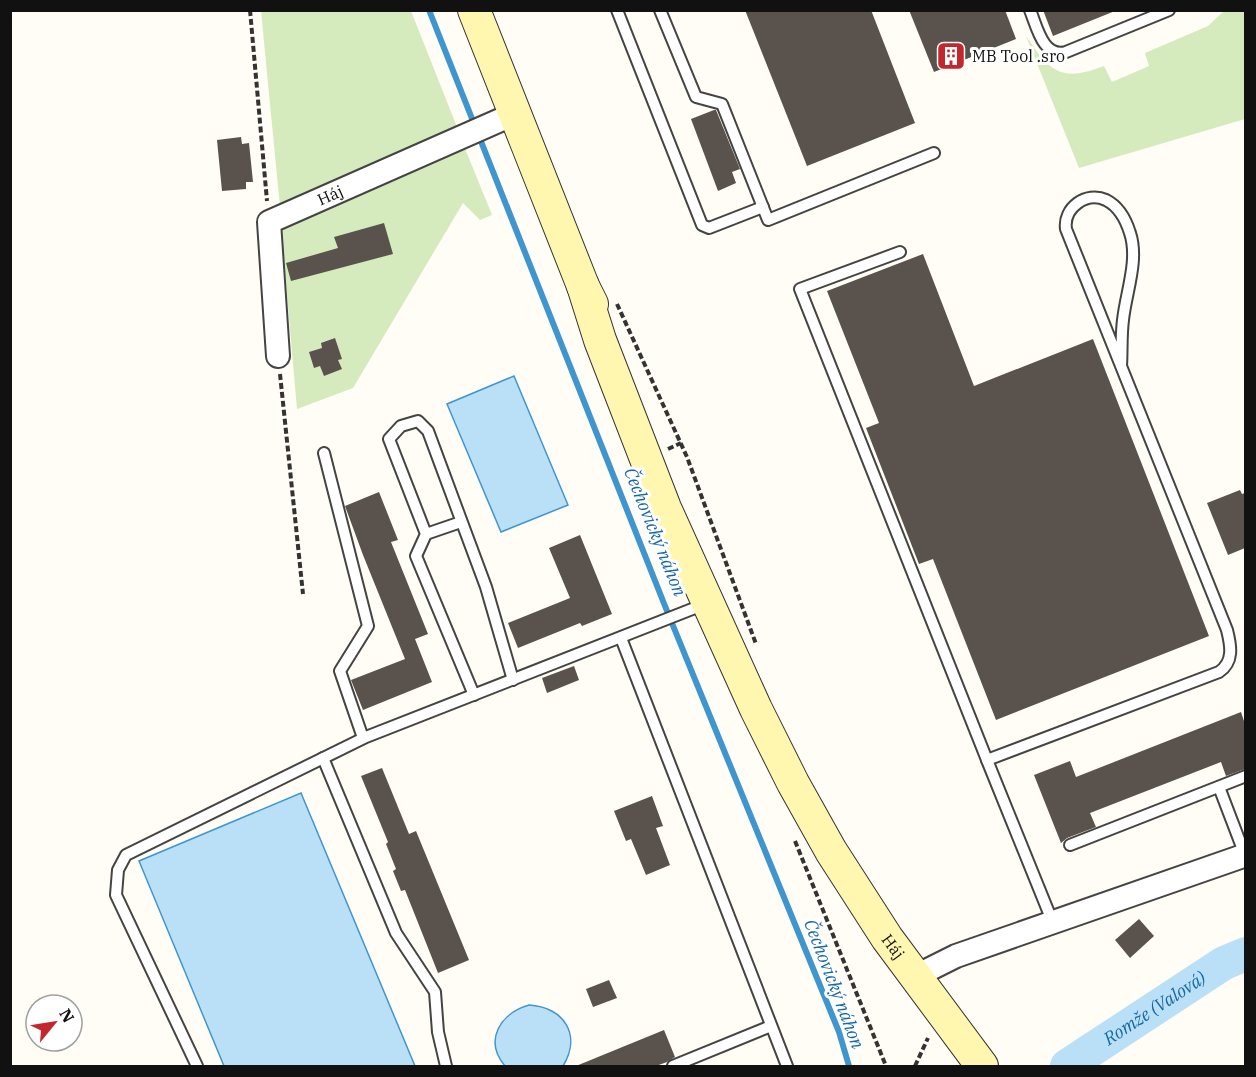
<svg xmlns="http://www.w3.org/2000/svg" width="1256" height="1077" font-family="'IBM Plex Serif',serif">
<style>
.green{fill:#d5ebbd}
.water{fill:#b9e0f7;stroke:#3f96cf;stroke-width:1.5}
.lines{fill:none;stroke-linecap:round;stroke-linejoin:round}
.stream{stroke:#3f96cf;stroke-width:6}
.river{stroke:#b9e0f7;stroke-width:34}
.building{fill:#5a524d}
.service-casing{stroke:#444;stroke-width:14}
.minor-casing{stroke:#444;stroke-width:26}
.secondary-casing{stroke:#333;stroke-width:34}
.path{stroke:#333;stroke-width:4;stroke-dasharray:6 3;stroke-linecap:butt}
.service{stroke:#fff;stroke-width:10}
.minor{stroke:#fff;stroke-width:22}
.secondary{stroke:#fff6b0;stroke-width:32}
.labels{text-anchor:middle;stroke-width:6;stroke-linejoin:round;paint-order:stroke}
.poi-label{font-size:16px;fill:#111;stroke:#fff;text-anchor:start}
.street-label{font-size:16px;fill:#111;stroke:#fff}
.water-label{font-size:18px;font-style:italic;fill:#1768a6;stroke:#fff}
</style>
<rect width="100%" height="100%" fill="#fffdf5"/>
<g class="green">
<path d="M1225,10L1245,11V119L1079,168L1026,36C1050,71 1060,83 1104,66L1112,82L1149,66L1145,53L1208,26Z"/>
<polygon points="261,11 411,11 457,127 280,207"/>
<polygon points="464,146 492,215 480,220 463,203 353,388 297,409 281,227"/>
</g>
<g class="water">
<polygon points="514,376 568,505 501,532 447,404"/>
<polygon points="301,793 415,1066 224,1066 139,861"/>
<path d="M529,1005C564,1007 582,1035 563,1066H505C483,1040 501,1013 529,1005Z"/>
</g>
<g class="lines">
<polyline class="stream" points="429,10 665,606 839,1032 849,1066"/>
<path class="river" id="s1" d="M1067,1066L1224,963L1246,954"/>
</g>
<g class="building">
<polygon points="745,10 871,10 915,123 807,166"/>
<polygon points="909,10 1005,10 1016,39 934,72"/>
<polygon points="1043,10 1115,10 1115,11 1053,36"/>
<polygon points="714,110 716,110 740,169 732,172 736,183 718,191 691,119"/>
<polygon points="241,137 242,144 249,143 253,182 246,182 246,189 222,191 217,140"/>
<polygon points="384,223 393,254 291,281 286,263 338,248 334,237"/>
<polygon points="923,254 974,386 1093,339 1209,636 996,720 933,559 919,564 866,428 879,423 827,291"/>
<polygon points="335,338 342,359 338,360 342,369 324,376 320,366 314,368 309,352 322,348 321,343"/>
<polygon points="1240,490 1242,494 1245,493 1245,548 1228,555 1207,503"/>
<polygon points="379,492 398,540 391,542 428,634 415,639 432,682 363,710 351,680 405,659 363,555 345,506"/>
<polygon points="580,535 612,614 582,626 580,623 518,648 508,623 570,598 549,548"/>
<polygon points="574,666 579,680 547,693 542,678"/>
<polygon points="1241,712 1245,724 1245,769 1226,776 1221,762 1090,813 1096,827 1067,838 1061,843 1034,775 1070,761 1076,777"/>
<polygon points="382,768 409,834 416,831 469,960 438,973 405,890 401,891 393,871 396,869 386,844 388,842 361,776"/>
<polygon points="652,796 663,826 656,828 670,865 646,875 631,839 626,841 614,811"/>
<polygon points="1139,919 1154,936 1130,958 1115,940"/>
<polygon points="609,980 617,998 593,1007 586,989"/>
<polygon points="664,1030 675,1057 667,1062 656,1066 576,1066"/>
</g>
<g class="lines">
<g class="service-casing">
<g id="service">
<polyline points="617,10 702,225 709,228 763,207"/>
<polyline points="660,10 696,97 722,104 768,220 934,153"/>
<path d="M1030,10C1037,27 1043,58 1066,52L1169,10"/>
<polyline points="900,252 800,289 987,760"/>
<polyline points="324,453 368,626 340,671 363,738"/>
<polyline points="426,534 461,522"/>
<polyline points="621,638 787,1066"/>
<polyline points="474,695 416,556 426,534 389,439 401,426 418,421 428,431 486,587 513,680"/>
<polyline points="323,758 396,933 435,992 438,1032 446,1066"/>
<polyline points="1219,787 1245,855"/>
<polyline points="1070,845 1246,776"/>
<path d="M1053,923L987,760L1219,672C1234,662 1231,646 1227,630L1121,366C1122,351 1121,335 1123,320C1126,292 1139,260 1130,233C1126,220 1118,206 1106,200C1086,191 1063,208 1066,229L1121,366"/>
<polyline points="197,1066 116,895 118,870 126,855 366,737 705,604"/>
<polyline points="673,1066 771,1026"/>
</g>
</g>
<g class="minor-casing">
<g id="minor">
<path id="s2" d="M278,356L269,222L514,114"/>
<polyline points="914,977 956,956 1246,855"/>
</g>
</g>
<g class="secondary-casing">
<g id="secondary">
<polyline points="474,10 583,286 592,304"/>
<path id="s3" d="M583,286L600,340L665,508L756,709L793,783L831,851L887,938L982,1066"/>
</g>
</g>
<g class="path">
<polyline points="250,10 267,201"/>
<polyline points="617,304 687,457 756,644"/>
<polyline points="280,374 303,594"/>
<polyline points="668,449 681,443"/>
<polyline points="795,841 886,1066"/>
<polyline points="915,1066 928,1038"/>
</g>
<use href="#service" class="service"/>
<use href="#minor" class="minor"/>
<use href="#secondary" class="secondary"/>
</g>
<defs>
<g id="building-square" transform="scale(1.5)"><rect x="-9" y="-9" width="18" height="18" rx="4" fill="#c4262e" stroke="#fff"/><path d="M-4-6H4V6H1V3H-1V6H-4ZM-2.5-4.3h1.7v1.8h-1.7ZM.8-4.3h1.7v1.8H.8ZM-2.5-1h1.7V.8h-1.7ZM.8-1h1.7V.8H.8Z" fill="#fff"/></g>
</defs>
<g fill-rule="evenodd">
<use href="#building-square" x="951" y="56"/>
</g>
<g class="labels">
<g class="poi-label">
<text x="972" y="62">MB Tool .sro</text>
</g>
<g class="street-label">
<text dy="6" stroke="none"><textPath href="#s2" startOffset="201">Háj</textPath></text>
<text dy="6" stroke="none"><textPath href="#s3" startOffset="732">Háj</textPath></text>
</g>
<g class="water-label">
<text transform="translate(655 532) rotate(68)" y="6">Čechovický náhon</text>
<text transform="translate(834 984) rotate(69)" y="6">Čechovický náhon</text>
<text dy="6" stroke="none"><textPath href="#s1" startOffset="105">Romže (Valová)</textPath></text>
</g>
</g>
<rect width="1256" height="1077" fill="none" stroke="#111111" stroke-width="24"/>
<g transform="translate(54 1023) rotate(60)"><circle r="28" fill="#ffffff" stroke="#a0a0a0" stroke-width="1.5"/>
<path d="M0-4.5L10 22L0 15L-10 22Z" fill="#c4262e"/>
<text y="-9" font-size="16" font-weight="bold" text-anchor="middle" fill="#111111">N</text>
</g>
</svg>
